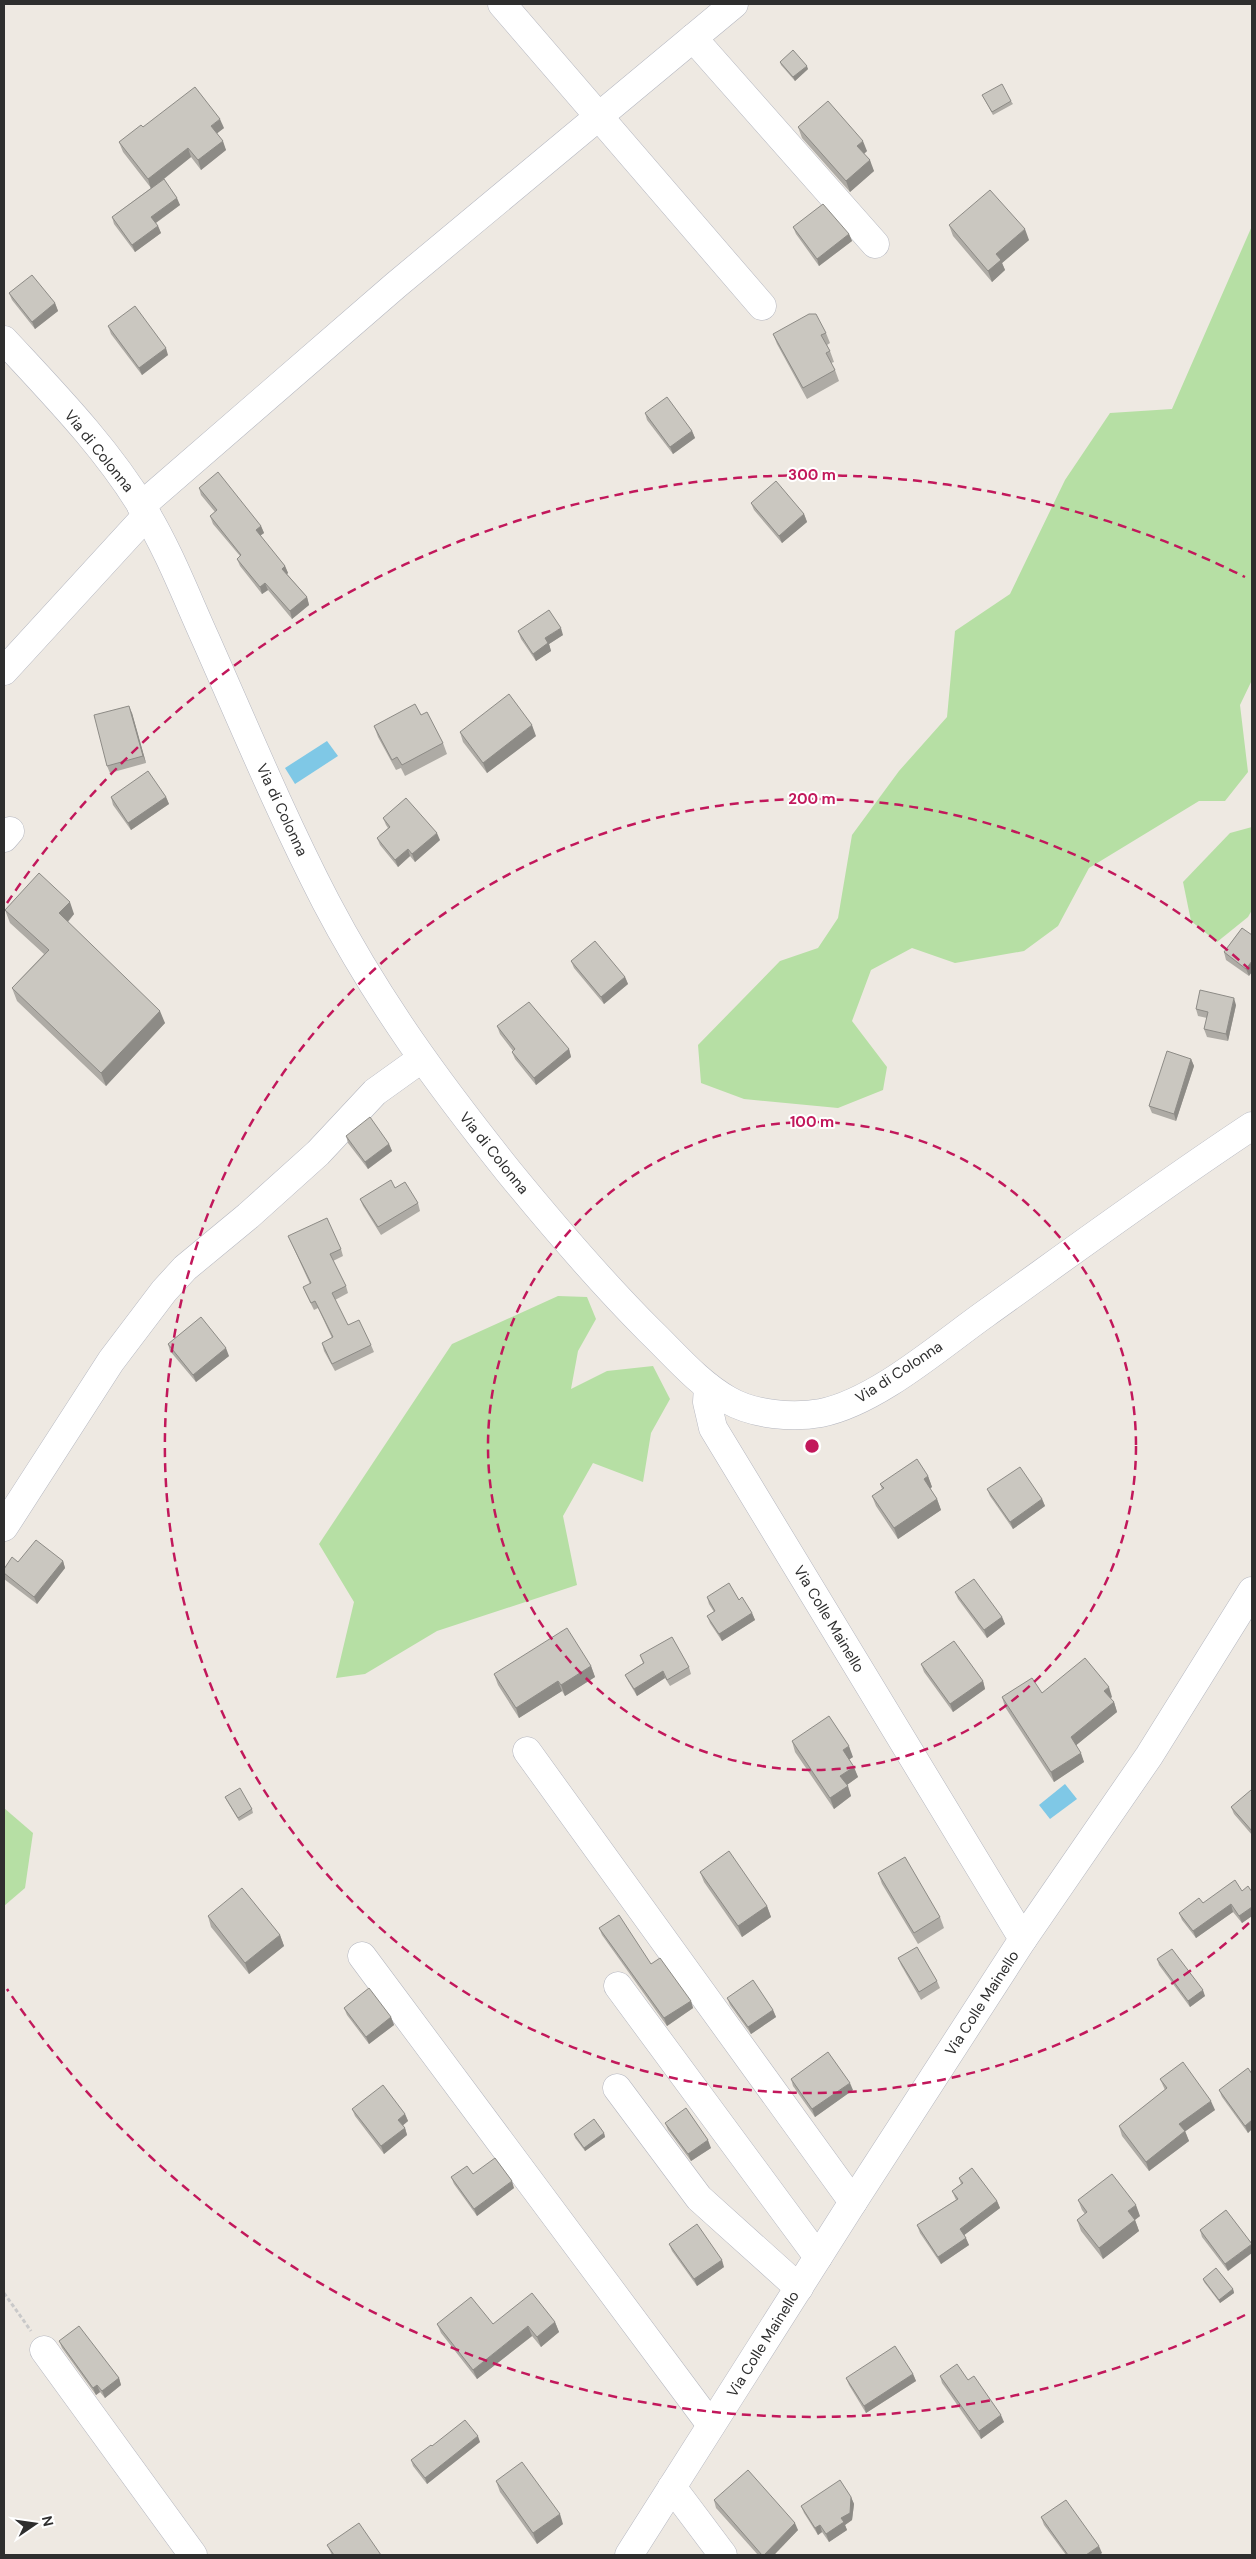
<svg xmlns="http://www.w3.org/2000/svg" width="1256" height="2559" font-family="'DM Sans',sans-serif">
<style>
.green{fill:#b6dfa4}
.water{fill:#7fc8e6}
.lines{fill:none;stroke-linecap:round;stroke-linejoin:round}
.minor-casing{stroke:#b5b7c0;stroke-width:29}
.path{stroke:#c9c9c9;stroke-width:3;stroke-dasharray:4 2.5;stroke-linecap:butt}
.minor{stroke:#fff;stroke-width:28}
.wall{fill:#aeaba5}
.shaded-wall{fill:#8d8b86}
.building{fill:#cac7c0;stroke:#8d8b86}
.ring{fill:none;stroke:#c2185b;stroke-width:2.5;stroke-dasharray:9 6}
.labels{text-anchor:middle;stroke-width:4;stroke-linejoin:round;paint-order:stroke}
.street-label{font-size:15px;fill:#2e2e2e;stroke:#fff}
.centre{fill:#c2185b;stroke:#fff;stroke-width:2.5}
.ring-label{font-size:15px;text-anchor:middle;font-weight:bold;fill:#c2185b;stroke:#fff;stroke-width:4;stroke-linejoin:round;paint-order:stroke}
</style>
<rect width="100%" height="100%" fill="#eee9e2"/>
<g class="green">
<polygon points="1252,226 1252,680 1240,705 1248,772 1225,801 1199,801 1089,868 1058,926 1024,951 955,963 912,948 871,970 852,1021 887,1067 883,1090 838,1108 744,1099 701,1083 698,1045 780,961 818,948 838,918 852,835 899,771 947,717 955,631 1010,594 1065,480 1110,413 1172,409"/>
<polygon points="1252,827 1252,910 1248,917 1217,942 1191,921 1183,882 1230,833"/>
<polygon points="558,1296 587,1297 596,1319 578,1351 571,1389 607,1371 653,1366 670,1399 651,1433 643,1482 593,1463 563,1516 577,1585 437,1631 365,1674 336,1678 354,1602 319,1544 452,1344"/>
<polygon points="4,1808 33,1833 25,1888 4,1906"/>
</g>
<g class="water">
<polygon points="327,741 338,756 295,784 285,768"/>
<polygon points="1065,1784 1077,1799 1050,1819 1039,1805"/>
</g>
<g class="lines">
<g class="minor-casing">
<g id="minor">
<polyline points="502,4 762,306"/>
<polyline points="693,38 875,244"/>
<path d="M4,340C53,393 106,447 144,510C169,551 186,596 206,640C245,728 282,817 326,902C379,1003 438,1083 509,1172C554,1227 599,1280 649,1330C674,1354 698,1383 728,1400C754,1415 793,1418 821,1413C876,1402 940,1346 985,1314C1073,1251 1161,1186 1252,1126"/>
<polyline points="141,506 396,285 734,4"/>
<polyline points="4,671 147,515"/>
<polyline points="4,838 10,831"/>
<polyline points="4,1527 111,1361 164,1291 185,1268 248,1216 318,1153 375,1092 421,1059"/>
<polyline points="527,1751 853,2202"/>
<polyline points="1023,1939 1149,1756 1252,1591"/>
<polyline points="362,1956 711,2425"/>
<polyline points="618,1986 818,2257"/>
<polyline points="617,2088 699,2198 799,2288"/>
<polyline points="44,2350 193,2555"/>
<polyline points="672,2487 723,2555"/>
<polyline points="629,2555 853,2202 1023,1939 713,1428 707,1402 708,1387"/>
</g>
</g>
<polyline class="path" points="4,2293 31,2331"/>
<use href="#minor" class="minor"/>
</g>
<g class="wall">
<polygon points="780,62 808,69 795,81 781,65"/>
<polygon points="982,95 1011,101 1013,104 993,115"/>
<polygon points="143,127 224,128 217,133 226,150 201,170 191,157 164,179 180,205 156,223 158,226 161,233 135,252 114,224 112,217 151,188 123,152 119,142"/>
<polygon points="798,127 867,151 864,154 874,171 850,192 802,138"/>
<polygon points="949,225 1029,240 1002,263 1005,270 992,282 953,236"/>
<polygon points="793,227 849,234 852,241 819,266 796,234"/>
<polygon points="9,293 55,303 58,311 35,329 12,300"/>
<polygon points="108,326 168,355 142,375 111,334"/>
<polygon points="826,333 830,343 827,345 830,351 834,362 831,363 835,370 839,381 807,399 777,344 773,334"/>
<polygon points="645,413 692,431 695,438 673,454 647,420"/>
<polygon points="199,488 261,526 264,533 260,536 285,566 288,573 287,574 307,597 309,605 292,619 268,590 262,594 240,566 237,559 240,556 213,524 210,516 215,512 201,495"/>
<polygon points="751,503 804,514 807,522 782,543 754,510"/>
<polygon points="518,631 563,635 549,644 551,651 536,661 521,639"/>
<polygon points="132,713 146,763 110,773 107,766"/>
<polygon points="421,715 443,743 447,754 405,776 401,768 396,770 378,737 374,726"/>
<polygon points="460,732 536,736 487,773 463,742"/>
<polygon points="111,797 166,797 169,804 131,830 113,805"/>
<polygon points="383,818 440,840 415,862 410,856 398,867 380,845 377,838 388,828 386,825"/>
<polygon points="5,910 74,914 68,922 165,1023 106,1086 17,1001 12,988 44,954 10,923"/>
<polygon points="1242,928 1249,976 1226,960 1224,952"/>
<polygon points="571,961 625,977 628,984 604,1004 574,968"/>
<polygon points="1236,1005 1228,1041 1207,1037 1204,1029 1207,1018 1198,1016 1196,1009"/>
<polygon points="497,1026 569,1049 571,1057 536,1085 515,1059 512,1052 513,1051 500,1034"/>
<polygon points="1191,1059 1194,1066 1176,1121 1152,1113 1149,1106"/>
<polygon points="346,1136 389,1144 392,1151 368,1169 348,1143"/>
<polygon points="395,1188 418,1203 420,1211 381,1235 363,1206 360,1199"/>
<polygon points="288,1236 341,1249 343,1256 333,1261 346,1286 348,1293 335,1300 348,1325 371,1345 374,1352 335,1371 324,1351 322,1343 332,1338 318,1308 314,1310 306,1294 303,1287 310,1284"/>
<polygon points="168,1344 229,1356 196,1382 170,1351"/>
<polygon points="928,1476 932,1487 930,1488 937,1499 941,1510 898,1539 876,1506 872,1496 882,1489 880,1484"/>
<polygon points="987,1489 1042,1499 1045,1506 1013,1529 990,1496"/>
<polygon points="63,1561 65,1568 37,1604 4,1579 4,1569 18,1562"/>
<polygon points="955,1592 1002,1617 1005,1624 987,1638 958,1599"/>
<polygon points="707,1597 752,1613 755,1620 722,1641 710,1623 707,1616 714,1612 709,1604"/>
<polygon points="640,1655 689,1667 691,1674 670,1686 665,1678 637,1696 628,1681 625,1675 643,1663"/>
<polygon points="921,1664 983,1681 985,1689 953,1712 924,1672"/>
<polygon points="591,1666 595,1677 565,1696 562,1691 519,1718 498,1685 494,1674"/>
<polygon points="1042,1693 1112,1697 1110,1698 1114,1702 1117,1712 1076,1745 1084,1762 1054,1782 1005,1707 1002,1697"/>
<polygon points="792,1741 853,1757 849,1759 858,1777 847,1785 851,1796 834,1809 795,1752"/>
<polygon points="1252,1791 1252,1835 1234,1814 1231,1807"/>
<polygon points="225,1797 252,1809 253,1813 239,1821 227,1801"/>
<polygon points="700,1872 767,1906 771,1917 742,1937 704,1882"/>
<polygon points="878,1873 940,1917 944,1928 918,1944 882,1884"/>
<polygon points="1252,1892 1252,1916 1242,1923 1233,1912 1196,1938 1182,1920 1179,1913 1203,1903"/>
<polygon points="208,1916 280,1935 284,1946 249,1974 211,1927"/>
<polygon points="599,1928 651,1964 691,2001 693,2008 667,2026 602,1935"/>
<polygon points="898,1958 937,1981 940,1988 921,2000 901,1965"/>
<polygon points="1157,1959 1205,1996 1190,2007 1159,1965"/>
<polygon points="727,1998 773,2010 776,2017 751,2034 730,2005"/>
<polygon points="344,2008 391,2017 394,2025 369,2044 347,2015"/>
<polygon points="1252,2074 1252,2129 1248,2133 1222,2097 1219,2090"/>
<polygon points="791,2079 853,2090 815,2117 793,2086"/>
<polygon points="1160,2079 1215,2110 1185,2131 1189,2141 1149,2171 1122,2136 1119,2126 1165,2090"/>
<polygon points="352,2109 405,2114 408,2121 403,2125 405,2128 407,2135 384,2154 355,2116"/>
<polygon points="665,2123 711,2148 691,2161 668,2130"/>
<polygon points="604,2133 605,2137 585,2151 575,2138 574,2134"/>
<polygon points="473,2174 514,2188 477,2216 454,2184 451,2177"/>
<polygon points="959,2178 997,2201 1000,2208 964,2235 969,2245 941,2264 920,2233 917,2225 956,2200 952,2191 961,2184"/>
<polygon points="1078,2200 1140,2216 1135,2220 1139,2231 1103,2259 1081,2231 1077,2220 1085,2214 1082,2210"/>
<polygon points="1226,2210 1228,2271 1202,2237 1200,2230"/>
<polygon points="669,2244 724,2267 697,2286 672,2251"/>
<polygon points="1203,2279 1233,2289 1234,2293 1220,2303 1204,2282"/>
<polygon points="555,2322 559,2332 541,2347 532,2336 477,2379 441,2333 437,2324 493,2324"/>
<polygon points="59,2341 119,2378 121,2385 105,2398 100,2392 96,2395 62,2348"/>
<polygon points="913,2374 916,2381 866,2413 849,2385 846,2378"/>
<polygon points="940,2376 968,2380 1004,2422 981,2439 942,2383"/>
<polygon points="480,2442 427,2484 413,2466 411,2460 432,2446"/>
<polygon points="496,2481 563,2524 537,2544 500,2492"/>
<polygon points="851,2497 854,2504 852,2520 845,2525 847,2530 829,2542 822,2532 818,2535 804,2513 801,2506"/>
<polygon points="714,2500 798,2530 774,2555 758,2555 716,2508"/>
<polygon points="1041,2517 1102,2553 1099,2555 1066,2555 1044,2525"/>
<polygon points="327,2545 381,2555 332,2555"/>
</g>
<g class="shaded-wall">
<polygon points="807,66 808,69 795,81 793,77"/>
<polygon points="220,119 224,128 215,135 211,126"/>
<polygon points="223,141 226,150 201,170 198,160"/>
<polygon points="863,141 867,151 861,156 857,146"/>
<polygon points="188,148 191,157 151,189 148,179"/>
<polygon points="870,160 874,171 850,192 846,181"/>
<polygon points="177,198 180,205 154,224 151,217"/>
<polygon points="158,226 161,233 135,252 132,245"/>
<polygon points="1025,229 1029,240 1002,263 1005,270 992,282 988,271 996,254"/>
<polygon points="849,234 852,241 819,266 817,259"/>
<polygon points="55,303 58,311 35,329 32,322"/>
<polygon points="166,348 168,355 142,375 139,368"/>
<polygon points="692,431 695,438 673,454 670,447"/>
<polygon points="804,514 807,522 782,543 779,536"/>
<polygon points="261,526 264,533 258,537 256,530"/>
<polygon points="285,566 288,573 285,576 282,569"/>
<polygon points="265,583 268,590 262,594 260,587"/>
<polygon points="307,597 309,605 292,619 290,611"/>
<polygon points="561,628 563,635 549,644 551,651 536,661 533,654 545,638"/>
<polygon points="129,706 132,713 146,763 143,756"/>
<polygon points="532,725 536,736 487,773 483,763"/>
<polygon points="166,797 169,804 131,830 128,823"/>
<polygon points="437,833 440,840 415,862 412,854"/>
<polygon points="408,849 410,856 398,867 395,860"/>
<polygon points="70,902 74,914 64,926 59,913"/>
<polygon points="1252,961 1252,972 1249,976 1246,969"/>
<polygon points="625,977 628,984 604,1004 601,997"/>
<polygon points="1234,998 1236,1005 1228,1041 1226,1034"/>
<polygon points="160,1011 165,1023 106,1086 101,1073"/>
<polygon points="569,1049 571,1057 536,1085 534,1078"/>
<polygon points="1191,1059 1194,1066 1176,1121 1174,1114"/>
<polygon points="389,1144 392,1151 368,1169 365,1162"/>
<polygon points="226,1348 229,1356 196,1382 193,1375"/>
<polygon points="928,1476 932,1487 928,1490 924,1479"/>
<polygon points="937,1499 941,1510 898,1539 894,1528"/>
<polygon points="1042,1499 1045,1506 1013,1529 1010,1522"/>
<polygon points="63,1561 65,1568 37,1604 34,1597"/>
<polygon points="752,1613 755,1620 722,1641 719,1634"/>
<polygon points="1002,1617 1005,1624 987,1638 984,1630"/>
<polygon points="591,1666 595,1677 565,1696 561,1685"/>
<polygon points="663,1671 665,1678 637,1696 634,1689"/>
<polygon points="558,1681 562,1691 519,1718 516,1708"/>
<polygon points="983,1681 985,1689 953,1712 950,1704"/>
<polygon points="1109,1687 1112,1697 1108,1700 1104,1691"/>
<polygon points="1114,1702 1117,1712 1074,1747 1071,1737"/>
<polygon points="849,1746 853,1757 847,1761 843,1750"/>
<polygon points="1081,1753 1084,1762 1054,1782 1051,1772"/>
<polygon points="854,1767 858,1777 844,1787 840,1776"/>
<polygon points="848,1786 851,1796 834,1809 830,1798"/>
<polygon points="1231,1904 1233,1912 1196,1938 1193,1931"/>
<polygon points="767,1906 771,1917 742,1937 738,1926"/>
<polygon points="1252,1907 1252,1916 1242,1923 1239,1916"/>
<polygon points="280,1935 284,1946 249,1974 245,1963"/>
<polygon points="1203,1990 1205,1996 1190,2007 1188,2001"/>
<polygon points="691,2001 693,2008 667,2026 664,2018"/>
<polygon points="773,2010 776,2017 751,2034 748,2027"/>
<polygon points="391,2017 394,2025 369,2044 366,2037"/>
<polygon points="850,2083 853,2090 815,2117 812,2109"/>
<polygon points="1211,2101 1215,2110 1183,2133 1179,2124"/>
<polygon points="405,2114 408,2121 401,2127 398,2120"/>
<polygon points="1252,2120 1252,2129 1248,2133 1245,2126"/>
<polygon points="405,2128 407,2135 384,2154 381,2146"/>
<polygon points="1185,2131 1189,2141 1149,2171 1146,2162"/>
<polygon points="604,2133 605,2137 585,2151 584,2148"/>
<polygon points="708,2140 711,2148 691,2161 688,2154"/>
<polygon points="512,2181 514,2188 477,2216 474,2209"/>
<polygon points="997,2201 1000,2208 963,2236 960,2229"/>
<polygon points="1136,2205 1140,2216 1132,2222 1128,2211"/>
<polygon points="1135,2220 1139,2231 1103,2259 1099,2248"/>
<polygon points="966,2238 969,2245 941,2264 938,2257"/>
<polygon points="1252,2244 1252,2253 1228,2271 1225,2264"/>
<polygon points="722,2260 724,2267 697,2286 694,2279"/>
<polygon points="1233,2289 1234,2293 1220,2303 1219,2300"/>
<polygon points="555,2322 559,2332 541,2347 537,2337"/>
<polygon points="528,2326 532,2336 477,2379 473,2370"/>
<polygon points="913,2374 916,2381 866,2413 864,2406"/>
<polygon points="119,2378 121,2385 105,2398 102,2391"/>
<polygon points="97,2385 100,2392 96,2395 93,2388"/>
<polygon points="1001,2415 1004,2422 981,2439 979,2431"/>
<polygon points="478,2436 480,2442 427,2484 425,2478"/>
<polygon points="851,2497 854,2504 852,2520 845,2525 847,2530 829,2542 826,2534 841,2518"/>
<polygon points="560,2514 563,2524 537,2544 533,2533"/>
<polygon points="795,2523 798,2530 774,2555 764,2555"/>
<polygon points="820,2525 822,2532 818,2535 815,2528"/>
<polygon points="1099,2546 1102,2553 1099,2555 1086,2555"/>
</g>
<g class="building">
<polygon points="793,50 807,66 793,77 780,62"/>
<polygon points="1002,84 1011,101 992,112 982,95"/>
<polygon points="195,87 220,119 211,126 223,141 198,160 188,148 148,179 119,142 141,125 143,127"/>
<polygon points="828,101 863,141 857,146 870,160 846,181 798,127"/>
<polygon points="164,179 177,198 151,217 158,226 132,245 112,217"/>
<polygon points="990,190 1025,229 996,254 1001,260 988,271 949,225"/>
<polygon points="823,204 849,234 817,259 793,227"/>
<polygon points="32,275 55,303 32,322 9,293"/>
<polygon points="135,306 166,348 139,368 108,326"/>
<polygon points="809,314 816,314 826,333 821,335 830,351 826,353 835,370 803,388 773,334"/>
<polygon points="667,397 692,431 670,447 645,413"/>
<polygon points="218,472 261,526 256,530 285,566 282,569 307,597 290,611 265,583 260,587 237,559 241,555 210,516 217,510 199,488"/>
<polygon points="776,481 804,514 779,536 751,503"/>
<polygon points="549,610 561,628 545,638 548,643 533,654 518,631"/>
<polygon points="509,694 532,725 483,763 460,732"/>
<polygon points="415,704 421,715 427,712 443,743 402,765 397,757 392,760 374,726"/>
<polygon points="129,706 143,756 107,766 94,715"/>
<polygon points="148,771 166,797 128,823 111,797"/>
<polygon points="406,798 437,833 412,854 408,849 395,860 377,838 390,827 383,818"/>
<polygon points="39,873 70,902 59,913 160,1011 101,1073 12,988 49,950 5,910"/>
<polygon points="1242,928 1252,935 1252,961 1246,969 1224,952"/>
<polygon points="595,941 625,977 601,997 571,961"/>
<polygon points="1200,990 1234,998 1226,1034 1204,1029 1208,1012 1196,1009"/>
<polygon points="529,1002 569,1049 534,1078 512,1052 515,1049 497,1026"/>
<polygon points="1167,1051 1191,1059 1174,1114 1149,1106"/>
<polygon points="370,1117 389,1144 365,1162 346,1136"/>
<polygon points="391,1180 395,1188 405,1182 418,1203 378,1227 360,1199"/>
<polygon points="327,1218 341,1249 330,1254 346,1286 332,1293 348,1325 359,1320 371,1345 332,1364 322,1343 333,1337 315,1301 311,1303 303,1287 311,1283 288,1236"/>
<polygon points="201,1317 226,1348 193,1375 168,1344"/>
<polygon points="917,1459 928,1476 924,1479 937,1499 894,1528 872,1496 884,1488 880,1484"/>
<polygon points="1020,1467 1042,1499 1010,1522 987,1489"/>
<polygon points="36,1540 63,1561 34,1597 4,1573 4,1569 12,1557 18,1562"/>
<polygon points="974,1579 1002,1617 984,1630 955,1592"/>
<polygon points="729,1583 739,1600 742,1597 752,1613 719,1634 707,1616 715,1611 707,1597"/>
<polygon points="567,1628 591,1666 561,1685 558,1681 516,1708 494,1674"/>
<polygon points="672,1637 689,1667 667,1680 663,1671 634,1689 625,1675 644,1663 640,1655"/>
<polygon points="954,1641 983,1681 950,1704 921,1664"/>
<polygon points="1085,1658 1109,1687 1104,1691 1114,1702 1071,1737 1081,1753 1051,1772 1002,1697 1032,1678 1042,1693"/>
<polygon points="829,1716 849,1746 843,1750 854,1767 840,1776 848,1786 830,1798 792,1741"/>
<polygon points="240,1788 252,1809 238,1818 225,1797"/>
<polygon points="1251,1790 1252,1791 1252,1831 1231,1807"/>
<polygon points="729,1851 767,1906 738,1926 700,1872"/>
<polygon points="905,1857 940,1917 914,1933 878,1873"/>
<polygon points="1235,1880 1242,1891 1248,1886 1252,1892 1252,1907 1239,1916 1231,1904 1193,1931 1179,1913 1199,1898 1203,1903"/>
<polygon points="242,1888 280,1935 245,1963 208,1916"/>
<polygon points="619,1915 651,1964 660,1958 691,2001 664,2018 599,1928"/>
<polygon points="917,1947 937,1981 919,1992 898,1958"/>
<polygon points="1172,1949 1203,1990 1188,2001 1157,1959"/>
<polygon points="753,1980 773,2010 748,2027 727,1998"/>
<polygon points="369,1988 391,2017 366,2037 344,2008"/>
<polygon points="828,2052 850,2083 812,2109 791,2079"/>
<polygon points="1183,2062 1211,2101 1179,2124 1185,2131 1146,2162 1119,2126 1167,2088 1160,2079"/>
<polygon points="1248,2068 1252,2074 1252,2120 1245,2126 1219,2090"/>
<polygon points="383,2085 405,2114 398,2120 405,2128 381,2146 352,2109"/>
<polygon points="686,2108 708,2140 688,2154 665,2123"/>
<polygon points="594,2119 604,2133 584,2148 574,2134"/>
<polygon points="495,2158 512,2181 474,2209 451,2177 467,2166 473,2174"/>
<polygon points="972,2168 997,2201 960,2229 966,2238 938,2257 917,2225 958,2199 952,2191 963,2183 959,2178"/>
<polygon points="1112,2174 1136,2205 1128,2211 1135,2220 1099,2248 1077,2220 1087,2212 1078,2200"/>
<polygon points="1226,2210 1252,2244 1225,2264 1200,2230"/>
<polygon points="697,2224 722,2260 694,2279 669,2244"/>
<polygon points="1216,2268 1233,2289 1219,2300 1203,2279"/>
<polygon points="532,2293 555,2322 537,2337 528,2326 473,2370 437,2324 471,2297 493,2324"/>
<polygon points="79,2326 119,2378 102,2391 97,2385 93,2388 59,2341"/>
<polygon points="895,2346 913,2374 864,2406 846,2378"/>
<polygon points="957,2364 968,2380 974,2376 1001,2415 979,2431 940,2376"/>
<polygon points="465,2420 478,2436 425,2478 411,2460 431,2445 432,2446"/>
<polygon points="522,2462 560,2514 533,2533 496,2481"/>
<polygon points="748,2470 795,2523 764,2555 762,2555 714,2500"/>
<polygon points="840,2480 851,2497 850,2513 841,2518 844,2522 826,2534 820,2525 815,2528 801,2506"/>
<polygon points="1066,2500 1099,2546 1086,2555 1068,2555 1041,2517"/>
<polygon points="359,2523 381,2555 334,2555 327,2545"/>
</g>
<g class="ring">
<circle cx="812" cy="1446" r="324"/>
<path d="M1249 1923A647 647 0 1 1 1249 969"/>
<path d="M1245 2315A971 971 0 0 1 7 1989M7 903A971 971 0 0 1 1245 577"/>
</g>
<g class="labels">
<g class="street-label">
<text transform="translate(99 451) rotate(51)" y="5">Via di Colonna</text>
<text transform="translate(282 810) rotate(65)" y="5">Via di Colonna</text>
<text transform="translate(494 1153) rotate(51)" y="5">Via di Colonna</text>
<text transform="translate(899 1372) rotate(-33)" y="5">Via di Colonna</text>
<text transform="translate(829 1619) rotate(59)" y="5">Via Colle Mainello</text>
<text transform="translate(982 2003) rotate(-57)" y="5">Via Colle Mainello</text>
<text transform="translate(763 2344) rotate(-58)" y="5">Via Colle Mainello</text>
</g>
</g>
<circle cx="812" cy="1446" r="8" class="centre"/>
<g class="ring-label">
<text x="812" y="480">300 m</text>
<text x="812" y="804">200 m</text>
<text x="812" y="1127">100 m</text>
</g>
<rect width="1256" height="2559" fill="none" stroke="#2e2e2e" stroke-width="10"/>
<g transform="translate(35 2524) rotate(77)" stroke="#ffffff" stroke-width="4" paint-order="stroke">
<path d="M0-4L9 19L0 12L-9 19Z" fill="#2e2e2e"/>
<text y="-8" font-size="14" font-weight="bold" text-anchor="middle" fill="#2e2e2e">N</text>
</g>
</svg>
